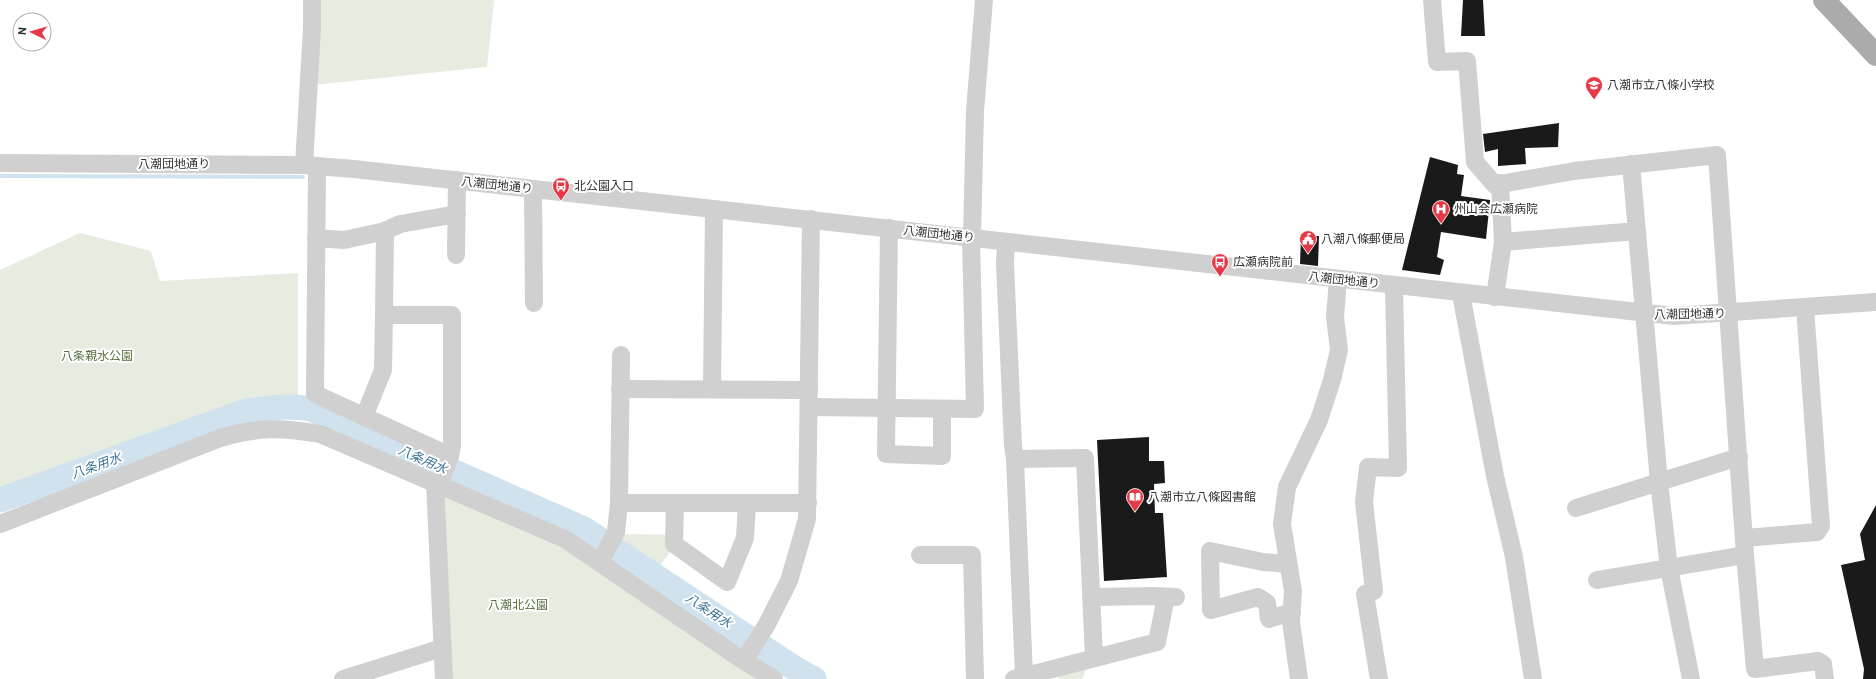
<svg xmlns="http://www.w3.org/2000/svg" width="1876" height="679" font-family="Roboto,'Noto Sans JP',sans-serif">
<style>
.green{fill:#e6ecdf}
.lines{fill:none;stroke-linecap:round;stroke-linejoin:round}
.stream{stroke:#cfe2ee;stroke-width:4}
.river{stroke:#cfe2ee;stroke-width:25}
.building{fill:#1a1a1a}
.minor{stroke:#d0d0d0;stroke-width:18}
.major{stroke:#ababab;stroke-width:22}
.labels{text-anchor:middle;stroke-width:4;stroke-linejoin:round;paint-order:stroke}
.poi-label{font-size:12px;fill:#333;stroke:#fff;text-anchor:start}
.street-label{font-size:12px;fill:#333;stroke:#fff}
.park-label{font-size:12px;fill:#56703f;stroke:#fff}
.water-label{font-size:13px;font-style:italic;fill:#3f7597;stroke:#fff}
</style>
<rect width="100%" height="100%" fill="#fff"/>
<g class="green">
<polygon points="314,0 494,0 487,67 313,85"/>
<polygon points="80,233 151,251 160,281 298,273 298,402 242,408 91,463 0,499 0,270"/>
<polygon points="441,489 564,544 776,679 448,679"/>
<polygon points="618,534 677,535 676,544 654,573 611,546"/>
<polygon points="1088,665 1082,679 1058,679 1060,674"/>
</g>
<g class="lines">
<polyline class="stream" points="0,176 303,177"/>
<path class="river" d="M0,500L243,412C266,408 287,405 311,409L584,529L794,668L814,679"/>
</g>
<g class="building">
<polygon points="1463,0 1483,0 1485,36 1461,36"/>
<polygon points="1559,123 1558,147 1525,148 1526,164 1498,166 1498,149 1485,152 1483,134"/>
<polygon points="1430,157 1458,165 1457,174 1464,175 1461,196 1490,200 1486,239 1441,232 1437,257 1444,260 1440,275 1402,270"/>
<polygon points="1301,236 1319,236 1318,266 1300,264"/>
<polygon points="1149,437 1149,461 1164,461 1165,483 1154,484 1155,513 1163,513 1167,577 1104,581 1097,440"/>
<polygon points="1876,505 1876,679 1863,679 1864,669 1841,565 1865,560 1860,534"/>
</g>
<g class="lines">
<g class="minor">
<polyline points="1432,0 1437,62 1467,61 1475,162 1495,185 1574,171 1717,155 1745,555 1755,669 1818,661 1823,664 1825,679"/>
<polyline points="0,163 304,165 354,169 1674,316 1876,302"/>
<polyline points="1631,164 1659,482 1669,568 1691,679"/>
<polyline points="304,165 312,28 312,0"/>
<polyline points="317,166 315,394 450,456"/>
<polyline points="533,189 534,303"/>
<polyline points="889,228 886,454 942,456 942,410"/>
<polyline points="385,231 384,315 452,315 452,446 450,456 439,484"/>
<polyline points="972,237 975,111 984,0"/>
<polyline points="316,238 344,240 385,231 400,224 457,214"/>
<polyline points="1006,242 1005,263 1013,446 1015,459 1024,676"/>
<polyline points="1503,242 1637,231"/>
<polyline points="456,255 457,180"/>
<polyline points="1461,294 1495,476 1514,557 1533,679"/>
<polyline points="1495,297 1503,242 1500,183"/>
<polyline points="712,388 714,209"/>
<polyline points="620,389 809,390"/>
<polyline points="809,407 975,409 971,237"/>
<polyline points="364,417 383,370 384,315"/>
<polyline points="1015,459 1085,458 1094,658"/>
<polyline points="435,482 444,679"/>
<polyline points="619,503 808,503"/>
<polyline points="675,504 674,544 727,582 745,538 747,503"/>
<polyline points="1576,508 1739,457"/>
<path d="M0,524L220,438C258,427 281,427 320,434L565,539L744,661L774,679"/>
<polyline points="1745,538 1817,532 1821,526 1805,308"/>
<polyline points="920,555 972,555 975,679"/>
<polyline points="600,562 616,532 619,503 621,355"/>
<polyline points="1288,564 1263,562 1210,551 1211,610 1258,597 1267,603 1269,619 1292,612"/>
<polyline points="1597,580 1745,555"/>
<polyline points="1374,591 1364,502 1368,467 1398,468 1394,286"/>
<polyline points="1365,594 1379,679"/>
<polyline points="1092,597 1153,596 1176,597"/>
<polyline points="744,661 766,626 789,581 807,519 811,219"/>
<polyline points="343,679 442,648"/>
<polyline points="1014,679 1157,642 1166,597"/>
<polyline points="1299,679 1291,622 1293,591 1282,524 1287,487 1319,420 1332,380 1339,350 1335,317 1338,279"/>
</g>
<polyline class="major" points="1824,0 1876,55"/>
</g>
<defs>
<g id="school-pin" transform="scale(0.9)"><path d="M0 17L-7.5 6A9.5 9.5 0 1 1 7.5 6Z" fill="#e63946" stroke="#fff"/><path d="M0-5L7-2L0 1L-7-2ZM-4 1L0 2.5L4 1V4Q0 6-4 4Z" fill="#fff"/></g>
<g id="bus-pin" transform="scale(0.9)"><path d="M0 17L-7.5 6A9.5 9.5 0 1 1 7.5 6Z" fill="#e63946" stroke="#fff"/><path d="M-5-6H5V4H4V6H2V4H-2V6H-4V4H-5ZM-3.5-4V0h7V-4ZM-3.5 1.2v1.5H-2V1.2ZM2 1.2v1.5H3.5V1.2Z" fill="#fff"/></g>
<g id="hospital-pin" transform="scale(0.9)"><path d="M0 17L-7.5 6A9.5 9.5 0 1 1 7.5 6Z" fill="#e63946" stroke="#fff"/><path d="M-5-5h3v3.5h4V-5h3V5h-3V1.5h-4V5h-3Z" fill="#fff"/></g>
<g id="civic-pin" transform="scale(0.9)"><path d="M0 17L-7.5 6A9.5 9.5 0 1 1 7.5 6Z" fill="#e63946" stroke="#fff"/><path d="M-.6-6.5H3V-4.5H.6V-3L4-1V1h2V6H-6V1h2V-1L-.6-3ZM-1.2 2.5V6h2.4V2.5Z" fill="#fff"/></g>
<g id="library-pin" transform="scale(0.9)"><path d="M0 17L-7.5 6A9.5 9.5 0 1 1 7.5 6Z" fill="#e63946" stroke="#fff"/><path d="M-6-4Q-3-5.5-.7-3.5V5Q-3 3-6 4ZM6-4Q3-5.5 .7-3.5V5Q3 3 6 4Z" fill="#fff"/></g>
</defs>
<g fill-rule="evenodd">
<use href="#school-pin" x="1594" y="85"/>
<use href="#bus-pin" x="561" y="186"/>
<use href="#hospital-pin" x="1441" y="209"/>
<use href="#civic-pin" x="1308" y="239"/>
<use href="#bus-pin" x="1220" y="262"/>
<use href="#library-pin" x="1135" y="497"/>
</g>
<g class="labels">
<g class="poi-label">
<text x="1607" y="89">八潮市立八條小学校</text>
<text x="574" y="190">北公園入口</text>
<text x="1454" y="213">州山会広瀬病院</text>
<text x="1321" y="243">八潮八條郵便局</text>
<text x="1233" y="266">広瀬病院前</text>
<text x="1148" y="501">八潮市立八條図書館</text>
</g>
<g class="street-label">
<text x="174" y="168">八潮団地通り</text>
<text transform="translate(497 185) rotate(6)" y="4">八潮団地通り</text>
<text transform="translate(939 234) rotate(6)" y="4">八潮団地通り</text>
<text transform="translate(1344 280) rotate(6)" y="4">八潮団地通り</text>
<text transform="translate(1690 314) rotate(-1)" y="4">八潮団地通り</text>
</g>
<g class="park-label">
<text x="97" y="360">八条親水公園</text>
<text x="518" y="609">八潮北公園</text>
</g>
<g class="water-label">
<text transform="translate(423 459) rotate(24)" y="5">八条用水</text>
<text transform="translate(96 465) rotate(-20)" y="5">八条用水</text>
<text transform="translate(709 610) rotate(33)" y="5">八条用水</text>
</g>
</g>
<g transform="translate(32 32) rotate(275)"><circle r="19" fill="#ffffff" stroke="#adadad"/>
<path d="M0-3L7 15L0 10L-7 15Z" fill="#e63946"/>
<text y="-6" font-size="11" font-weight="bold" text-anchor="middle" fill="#333333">N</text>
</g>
</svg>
